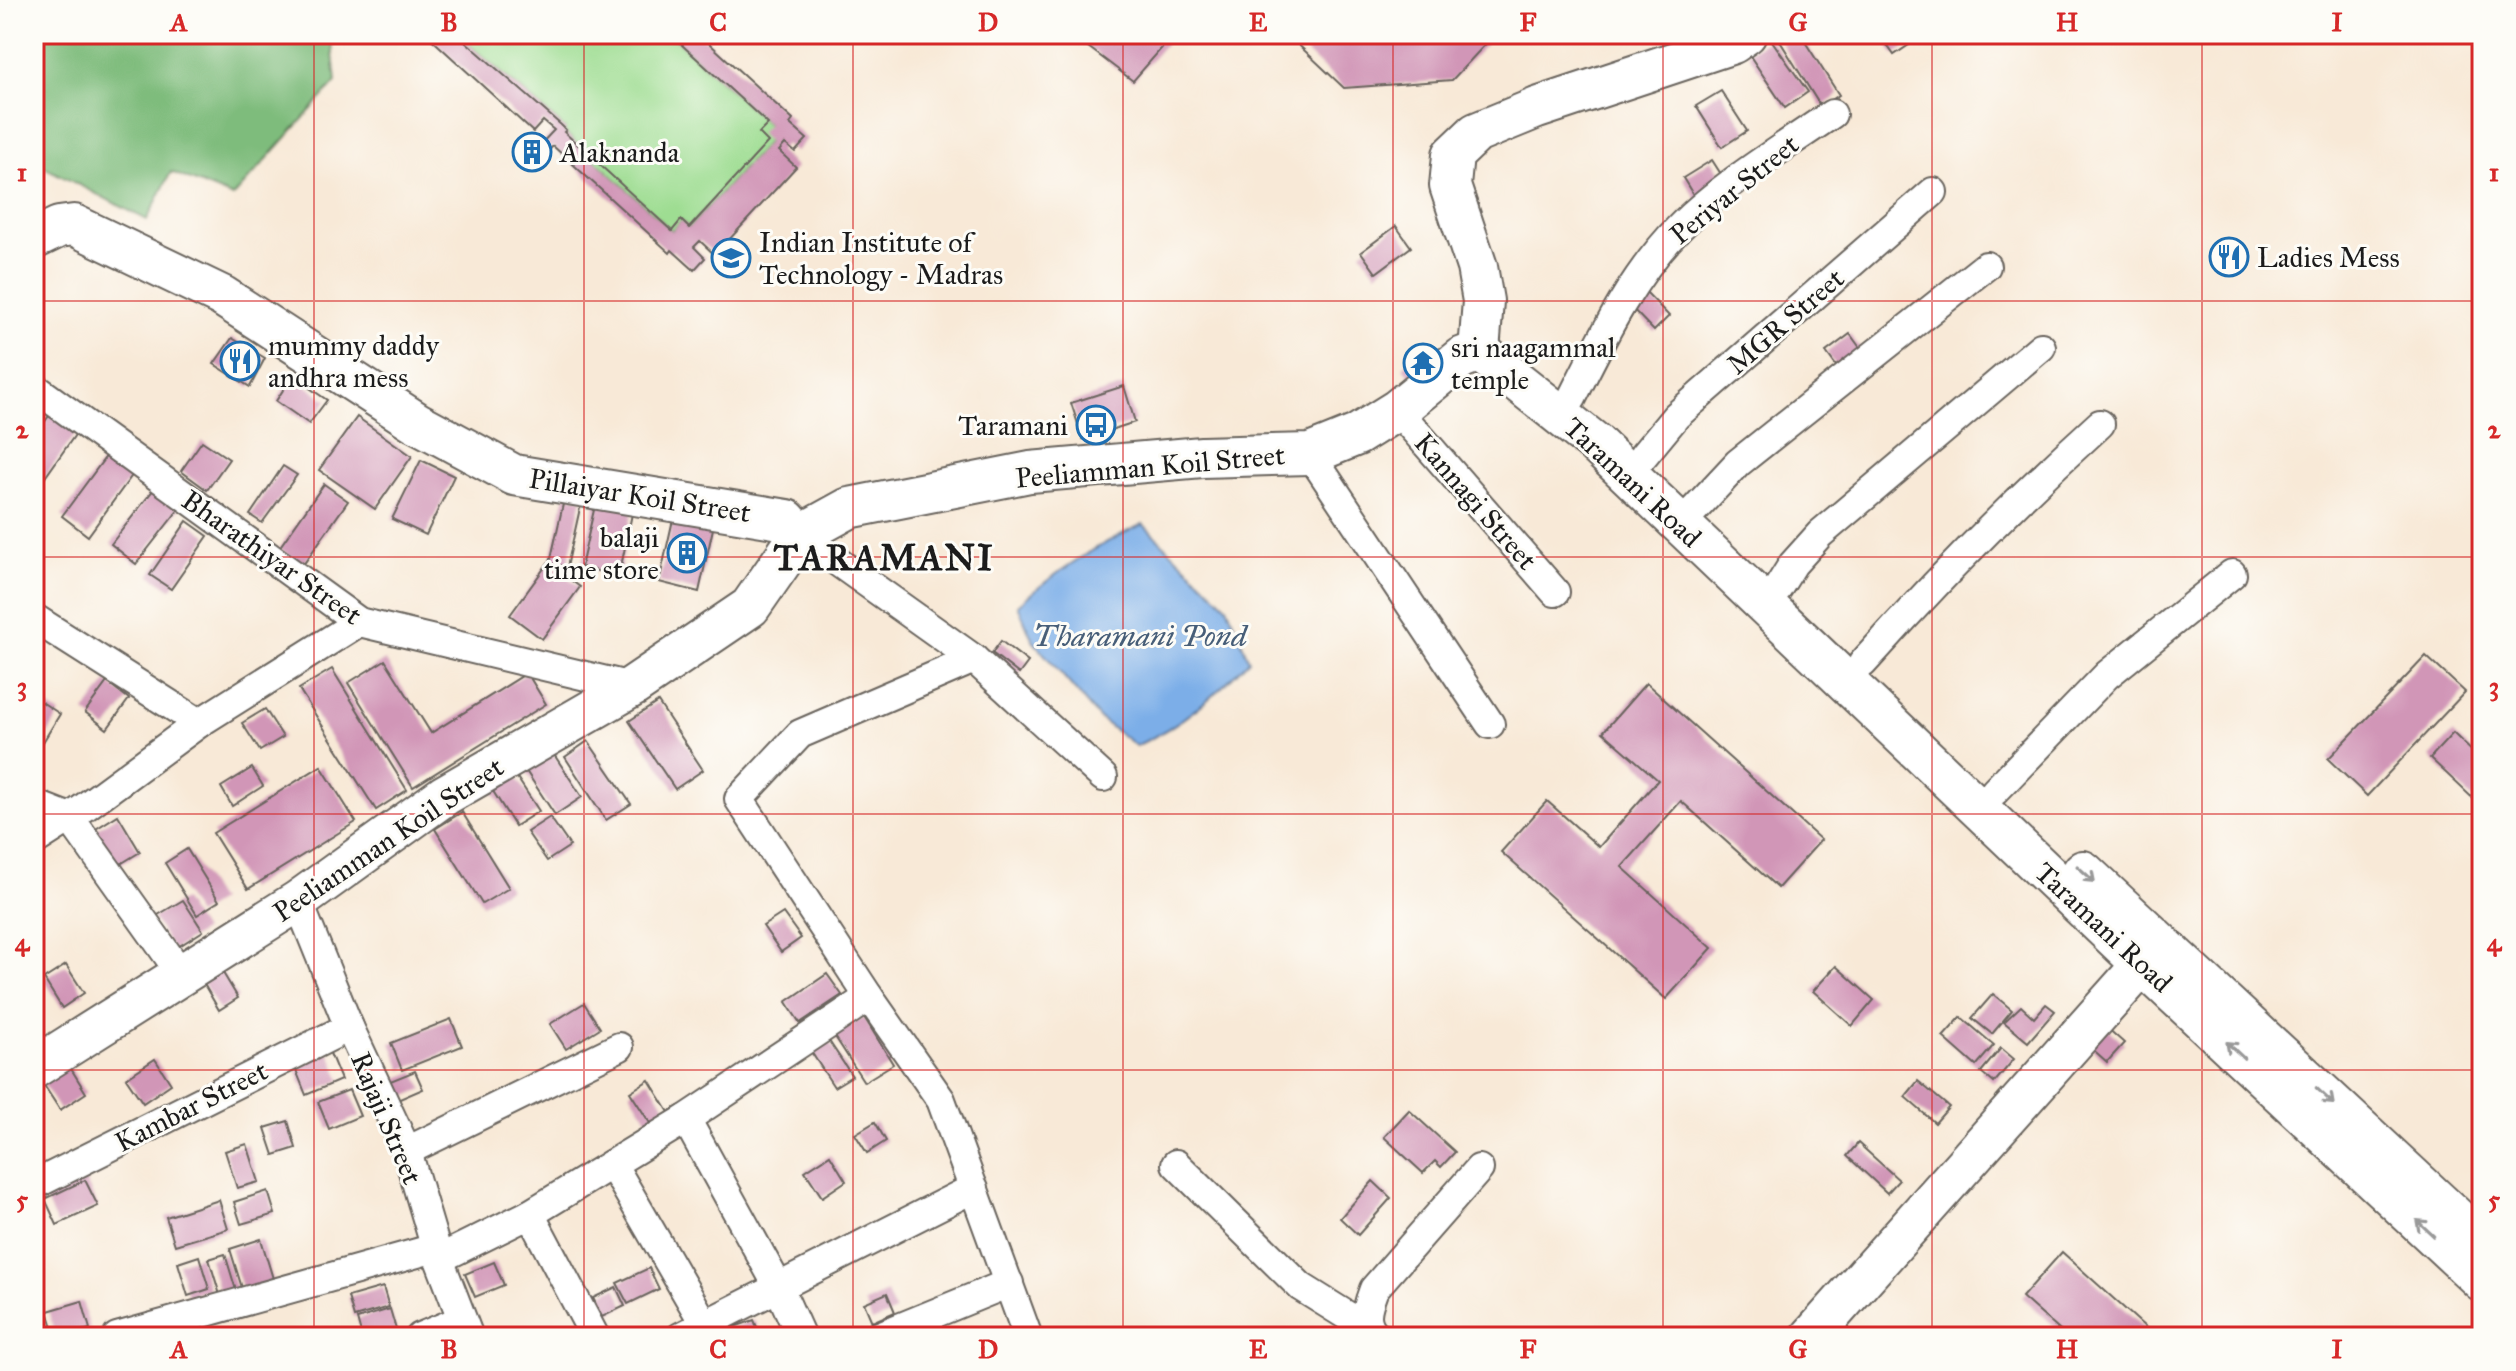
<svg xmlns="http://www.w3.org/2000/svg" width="2516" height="1371" font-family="'IM FELL Great Primer',serif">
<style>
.green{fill:#9edd92;stroke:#5d7c57;stroke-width:2}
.forest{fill:#7ebc7c;stroke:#4d6c4c;stroke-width:2}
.water{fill:#7caee8;stroke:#4c6582;stroke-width:2}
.building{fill:#d196b7}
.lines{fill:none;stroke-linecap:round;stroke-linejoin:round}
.street-casing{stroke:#69645d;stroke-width:32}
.secondary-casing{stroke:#69645d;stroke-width:44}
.street{stroke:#fff;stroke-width:28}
.secondary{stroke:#fff;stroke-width:40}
.oneway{stroke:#999}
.grid{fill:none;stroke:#d62828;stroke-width:2;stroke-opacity:0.55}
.labels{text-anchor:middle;stroke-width:6;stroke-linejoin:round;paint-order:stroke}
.poi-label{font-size:28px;fill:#1c1c1c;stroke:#fdfcf7;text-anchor:start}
.street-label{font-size:28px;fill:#1c1c1c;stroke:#fdfcf7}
.water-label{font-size:30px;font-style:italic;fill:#475e78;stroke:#fdfcf7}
.district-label{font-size:36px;font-weight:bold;letter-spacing:2px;fill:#1c1c1c;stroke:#fdfcf7}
.neatline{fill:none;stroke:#d62828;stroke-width:3}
.grid-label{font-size:26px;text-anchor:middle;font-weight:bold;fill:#d62828}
</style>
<rect width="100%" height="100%" fill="#fdfcf7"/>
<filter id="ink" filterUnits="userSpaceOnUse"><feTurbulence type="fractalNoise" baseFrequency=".0125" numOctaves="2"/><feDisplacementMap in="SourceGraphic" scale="16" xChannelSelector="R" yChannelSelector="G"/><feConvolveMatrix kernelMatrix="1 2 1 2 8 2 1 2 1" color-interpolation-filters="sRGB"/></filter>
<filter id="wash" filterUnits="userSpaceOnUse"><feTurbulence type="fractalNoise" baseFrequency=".006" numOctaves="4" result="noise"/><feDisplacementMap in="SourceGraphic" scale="32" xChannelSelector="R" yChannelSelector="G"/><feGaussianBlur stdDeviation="1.8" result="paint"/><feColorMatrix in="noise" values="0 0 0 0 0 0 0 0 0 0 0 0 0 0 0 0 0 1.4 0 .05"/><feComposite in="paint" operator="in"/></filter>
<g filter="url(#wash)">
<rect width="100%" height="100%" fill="#f8e9d7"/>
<polygon class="green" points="457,34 670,34 768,124 768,142 689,228 681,221 672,231 564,132 565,129 561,125"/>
<polygon class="forest" points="34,34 331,34 336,82 233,197 171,172 147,220 34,162"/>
<path class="water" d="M1143,524L1227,606L1249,660C1215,696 1181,725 1136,746L1099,718L1033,641L1018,605C1057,570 1096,546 1143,524Z"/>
<g id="blocks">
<g class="building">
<polygon points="426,34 457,34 561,125 566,130 564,132 672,231 681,220 689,228 768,142 759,133 768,124 670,34 699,34 793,120 790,124 807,139 795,152 785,144 779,151 796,167 715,255 700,241 694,247 705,258 694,270 672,250 670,253 553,146 534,166 517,151 529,138 538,147 554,130 543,121 533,132"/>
<polygon points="1071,34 1174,34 1133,81"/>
<polygon points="1287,34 1495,34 1452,80 1344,88"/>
<polygon points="1784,34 1800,34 1839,95 1821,107 1778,38"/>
<polygon points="1879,34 1925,34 1894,55"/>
<polygon points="1770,38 1808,92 1785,108 1748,53"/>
<polygon points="1721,91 1747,131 1722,147 1696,106"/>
<polygon points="1712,160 1726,182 1697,201 1683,178"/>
<polygon points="1396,226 1411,247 1376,273 1361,252"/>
<polygon points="1646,292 1669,316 1654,331 1630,306"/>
<polygon points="1850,334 1866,356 1842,374 1826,352"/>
<polygon points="232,338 265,358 250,387 214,364"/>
<polygon points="1428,345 1443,360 1417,384 1403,367"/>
<polygon points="292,376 327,400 309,424 276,401"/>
<polygon points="1124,386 1135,422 1083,439 1071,403"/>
<polygon points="51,413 77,432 34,493 34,437"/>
<polygon points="357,417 412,456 375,509 319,470"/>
<polygon points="202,441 229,459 207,490 181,471"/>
<polygon points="107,455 133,474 88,536 62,516"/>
<polygon points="421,460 454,476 426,535 392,519"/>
<polygon points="283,466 297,475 262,523 250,515"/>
<polygon points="324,484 348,501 303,565 279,548"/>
<polygon points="154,489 179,509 136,564 111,544"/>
<polygon points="565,495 582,499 567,567 550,563"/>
<polygon points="596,501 633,509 619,576 581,567"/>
<polygon points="674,515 714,524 699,592 659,582"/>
<polygon points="187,521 208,536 171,589 150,575"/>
<polygon points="548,563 580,587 542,639 510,615"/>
<polygon points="1001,641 1028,662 1019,674 992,653"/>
<polygon points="2426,656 2465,692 2367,796 2328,759"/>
<polygon points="385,660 431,733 527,673 546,704 413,787 348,683"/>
<polygon points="332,669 407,790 376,810 299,689"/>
<polygon points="107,682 129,699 107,729 85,712"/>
<polygon points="1646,683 1821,840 1778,888 1681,801 1622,867 1712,948 1666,999 1501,852 1547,801 1599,847 1658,780 1603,732"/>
<polygon points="34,697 60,714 34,757"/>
<polygon points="658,702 703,770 675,789 629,721"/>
<polygon points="265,709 283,737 260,751 242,723"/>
<polygon points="2453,733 2482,761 2482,807 2430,758"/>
<polygon points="588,741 631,804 606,820 565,757"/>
<polygon points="553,753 582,797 555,815 526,771"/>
<polygon points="321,766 356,822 248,889 213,833"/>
<polygon points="252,768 263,786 232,806 221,787"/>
<polygon points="514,773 539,811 515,826 491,788"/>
<polygon points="462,812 509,888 482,904 435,829"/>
<polygon points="118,815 140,852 114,868 91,832"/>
<polygon points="550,817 570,846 547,861 527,832"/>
<polygon points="187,849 219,901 197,915 165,863"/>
<polygon points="183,900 203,931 173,950 153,918"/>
<polygon points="783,913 801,938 781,952 763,926"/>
<polygon points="217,963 238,998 219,1010 198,974"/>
<polygon points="66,965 84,993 62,1008 44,979"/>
<polygon points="1836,966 1874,1000 1852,1026 1813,991"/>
<polygon points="827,974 842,995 800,1023 786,1002"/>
<polygon points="1993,994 2012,1010 1992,1034 1972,1018"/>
<polygon points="584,1003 600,1028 566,1049 550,1024"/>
<polygon points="2046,1004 2055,1011 2028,1042 2004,1022 2021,1006 2034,1018"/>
<polygon points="864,1017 893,1064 864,1082 834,1035"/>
<polygon points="1961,1017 1994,1045 1976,1066 1943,1037"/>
<polygon points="451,1019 462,1046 402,1070 391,1043"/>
<polygon points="2105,1026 2124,1043 2107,1062 2089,1046"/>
<polygon points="825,1035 852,1076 834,1087 808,1047"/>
<polygon points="327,1046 341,1080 306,1095 292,1060"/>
<polygon points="2001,1048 2014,1059 1994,1083 1981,1072"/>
<polygon points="65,1059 86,1093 60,1110 38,1076"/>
<polygon points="155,1059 171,1084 143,1103 126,1078"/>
<polygon points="415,1071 423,1089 386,1105 378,1086"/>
<polygon points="649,1080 672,1117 653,1128 630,1092"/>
<polygon points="1918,1081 1949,1107 1935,1123 1905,1097"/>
<polygon points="349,1090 360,1116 329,1129 318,1102"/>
<polygon points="1409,1110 1455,1152 1441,1167 1435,1161 1423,1173 1384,1137"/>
<polygon points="288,1121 296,1148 274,1155 265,1128"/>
<polygon points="875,1122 886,1141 867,1153 855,1134"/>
<polygon points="1858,1143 1899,1180 1887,1193 1847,1156"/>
<polygon points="247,1144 259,1182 237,1188 225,1151"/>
<polygon points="830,1155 846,1181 822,1197 805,1171"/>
<polygon points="85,1180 98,1206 57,1225 45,1199"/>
<polygon points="1373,1181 1391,1198 1358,1235 1340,1218"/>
<polygon points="268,1191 275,1214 241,1224 234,1202"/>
<polygon points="219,1200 228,1229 175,1245 166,1217"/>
<polygon points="261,1239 274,1282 243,1291 230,1249"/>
<polygon points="2062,1252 2156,1337 2067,1337 2022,1297"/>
<polygon points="225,1254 236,1290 220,1295 209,1259"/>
<polygon points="199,1256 209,1289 188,1296 178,1263"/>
<polygon points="494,1262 504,1285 475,1297 465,1274"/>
<polygon points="649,1268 659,1289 628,1304 617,1283"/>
<polygon points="383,1287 389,1307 354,1317 348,1297"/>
<polygon points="616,1287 625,1306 602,1317 593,1298"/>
<polygon points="887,1293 895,1312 872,1322 864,1303"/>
<polygon points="82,1301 90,1329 56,1337 48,1311"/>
<polygon points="390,1309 397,1333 382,1337 362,1337 357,1319"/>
<polygon points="754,1320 761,1337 732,1337 729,1329"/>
</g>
</g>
</g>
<g filter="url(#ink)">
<use href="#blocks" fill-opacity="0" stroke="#69645d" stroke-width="2"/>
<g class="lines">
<g class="street-casing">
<g id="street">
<polyline points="34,387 359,622 632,687"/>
<path d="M1572,398C1602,338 1632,275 1680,227C1720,186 1784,147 1832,114"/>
<polyline points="1397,410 1555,592"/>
<polyline points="1310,454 1490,724"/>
<polyline points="1643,456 1676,416 1933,192"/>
<polyline points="1695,509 1738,463 1986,266"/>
<polyline points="800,535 974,659 1103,777"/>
<polyline points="1778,588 1793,564 1820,534 2041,347"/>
<polyline points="34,618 199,723"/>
<polyline points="974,659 800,734 739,799 869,997 941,1100 1028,1337"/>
<path d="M1863,663C1938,579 2017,499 2100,424"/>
<polyline points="1995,791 2107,675 2232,574"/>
<polyline points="34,804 70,818 182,975"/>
<polyline points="34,841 70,818 199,723 359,622"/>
<polyline points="298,901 349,1027 407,1151 439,1259 469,1337"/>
<polyline points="686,1119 779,1288 801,1337"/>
<polyline points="407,1151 619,1047"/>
<polyline points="612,1164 712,1337"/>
<polyline points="1176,1164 1301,1287 1370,1330"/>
<polyline points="34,1185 349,1027"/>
<polyline points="530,1214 595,1337"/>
<polyline points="439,1259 530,1214 686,1119 869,997"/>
<polyline points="117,1337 435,1248"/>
<polyline points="420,1337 461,1320"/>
<polyline points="680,1337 974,1188"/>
<polyline points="877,1337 1009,1283"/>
<path d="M1378,1337C1361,1322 1367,1308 1374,1289L1479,1169"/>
</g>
</g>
<g class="secondary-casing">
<g id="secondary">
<polyline points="34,239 59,227 74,225 222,296 416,422 514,475 787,520 800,535"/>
<polyline points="1479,351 1595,443 2144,966 2482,1281"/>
<polyline points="1479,351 1483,301 1477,267 1450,186 1453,155 1476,133 1537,108 1733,43 1746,34"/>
<polyline points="2083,871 2482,1242"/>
<polyline points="34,1068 298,901 445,795 632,687 750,607 800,535 849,508 1030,472 1202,457 1310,454 1357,435 1397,410 1461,358 1479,351"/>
<polyline points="1811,1337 2159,946"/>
</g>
</g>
<use href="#street" class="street"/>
<use href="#secondary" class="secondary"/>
</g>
<defs><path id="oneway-shaft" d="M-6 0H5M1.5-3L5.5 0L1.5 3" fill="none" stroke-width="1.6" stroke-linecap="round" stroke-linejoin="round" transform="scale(2)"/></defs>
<g class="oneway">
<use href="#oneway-shaft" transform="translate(2086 874) rotate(42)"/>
<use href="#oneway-shaft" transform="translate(2235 1050) rotate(-137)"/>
<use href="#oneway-shaft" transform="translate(2325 1096) rotate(43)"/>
<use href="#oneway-shaft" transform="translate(2425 1228) rotate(-137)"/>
</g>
</g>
<path class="grid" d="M314,34V1337M584,34V1337M853,34V1337M1123,34V1337M1393,34V1337M1663,34V1337M1932,34V1337M2202,34V1337M34,301H2482M34,557H2482M34,814H2482M34,1070H2482"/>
<defs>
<g id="building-ring" transform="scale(2)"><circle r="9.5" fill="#fdfcf7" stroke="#1f6fb2" stroke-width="1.5"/><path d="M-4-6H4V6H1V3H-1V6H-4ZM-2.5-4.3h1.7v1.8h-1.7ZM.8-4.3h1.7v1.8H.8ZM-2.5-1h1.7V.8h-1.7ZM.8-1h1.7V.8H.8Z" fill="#1f6fb2"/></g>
<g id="restaurant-ring" transform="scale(2)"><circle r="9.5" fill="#fdfcf7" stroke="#1f6fb2" stroke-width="1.5"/><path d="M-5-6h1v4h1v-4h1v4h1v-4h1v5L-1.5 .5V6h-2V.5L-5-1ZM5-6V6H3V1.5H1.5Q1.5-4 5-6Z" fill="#1f6fb2"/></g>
<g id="university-ring" transform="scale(2)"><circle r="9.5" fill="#fdfcf7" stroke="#1f6fb2" stroke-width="1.5"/><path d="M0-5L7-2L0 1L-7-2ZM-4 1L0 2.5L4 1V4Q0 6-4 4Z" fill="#1f6fb2"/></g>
<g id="temple-ring" transform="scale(2)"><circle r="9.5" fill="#fdfcf7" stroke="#1f6fb2" stroke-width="1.5"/><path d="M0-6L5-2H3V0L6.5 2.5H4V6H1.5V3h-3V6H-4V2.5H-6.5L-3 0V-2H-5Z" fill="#1f6fb2"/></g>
<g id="bus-ring" transform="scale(2)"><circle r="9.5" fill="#fdfcf7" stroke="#1f6fb2" stroke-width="1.5"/><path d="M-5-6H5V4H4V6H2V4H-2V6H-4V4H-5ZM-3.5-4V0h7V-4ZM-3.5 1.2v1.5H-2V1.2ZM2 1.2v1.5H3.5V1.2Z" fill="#1f6fb2"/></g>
</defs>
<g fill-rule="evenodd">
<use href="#building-ring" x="532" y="152"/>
<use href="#restaurant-ring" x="2229" y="257"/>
<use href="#university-ring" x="731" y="258"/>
<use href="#restaurant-ring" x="240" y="361"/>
<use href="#temple-ring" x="1423" y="363"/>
<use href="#bus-ring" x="1096" y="425"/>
<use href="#building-ring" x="687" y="553"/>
</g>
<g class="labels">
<g class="poi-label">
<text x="560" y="162">Alaknanda</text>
<text x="759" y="252">Indian Institute of<tspan x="759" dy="32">Technology - Madras</tspan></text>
<text x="2257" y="267">Ladies Mess</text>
<text x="268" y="355">mummy daddy<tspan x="268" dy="32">andhra mess</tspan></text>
<text x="1451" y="357">sri naagammal<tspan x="1451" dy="32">temple</tspan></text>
<text x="1068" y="435" text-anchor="end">Taramani</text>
<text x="659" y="547" text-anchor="end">balaji<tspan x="659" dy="32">time store</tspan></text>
</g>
<g class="street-label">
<text transform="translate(1734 189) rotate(-39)" y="10">Periyar Street</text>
<text transform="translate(1785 321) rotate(-41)" y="10">MGR Street</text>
<text transform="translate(1150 466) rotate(-5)" y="10">Peeliamman Koil Street</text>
<text transform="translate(1633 482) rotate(43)" y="10">Taramani Road</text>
<text transform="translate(640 495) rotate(9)" y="10">Pillaiyar Koil Street</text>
<text transform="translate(1476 501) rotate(49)" y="10">Kannagi Street</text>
<text transform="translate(272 557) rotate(35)" y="10">Bharathiyar Street</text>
<text transform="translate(388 839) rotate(-34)" y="10">Peeliamman Koil Street</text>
<text transform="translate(2104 927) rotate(43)" y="10">Taramani Road</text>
<text transform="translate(191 1106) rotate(-27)" y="10">Kambar Street</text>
<text transform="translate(387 1118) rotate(67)" y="10">Rajaji Street</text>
</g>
<g class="water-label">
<text x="1140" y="646">Tharamani Pond</text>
</g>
<g class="district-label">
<text x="884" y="570">TARAMANI</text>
</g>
</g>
<rect width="2516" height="1371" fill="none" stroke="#fdfcf7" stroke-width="88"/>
<rect x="44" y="44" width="2428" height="1283" class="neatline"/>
<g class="grid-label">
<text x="179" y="31">A</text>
<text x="449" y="31">B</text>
<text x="718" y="31">C</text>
<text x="988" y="31">D</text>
<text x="1258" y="31">E</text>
<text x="1528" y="31">F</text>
<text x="1798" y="31">G</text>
<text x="2067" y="31">H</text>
<text x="2337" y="31">I</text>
<text x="22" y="181">1</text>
<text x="2494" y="181">1</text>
<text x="22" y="438">2</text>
<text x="2494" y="438">2</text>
<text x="22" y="695">3</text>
<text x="2494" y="695">3</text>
<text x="22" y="951">4</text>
<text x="2494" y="951">4</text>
<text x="22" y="1208">5</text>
<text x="2494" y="1208">5</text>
<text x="179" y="1358">A</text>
<text x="449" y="1358">B</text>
<text x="718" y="1358">C</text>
<text x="988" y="1358">D</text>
<text x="1258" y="1358">E</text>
<text x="1528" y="1358">F</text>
<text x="1798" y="1358">G</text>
<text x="2067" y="1358">H</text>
<text x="2337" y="1358">I</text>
</g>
</svg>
